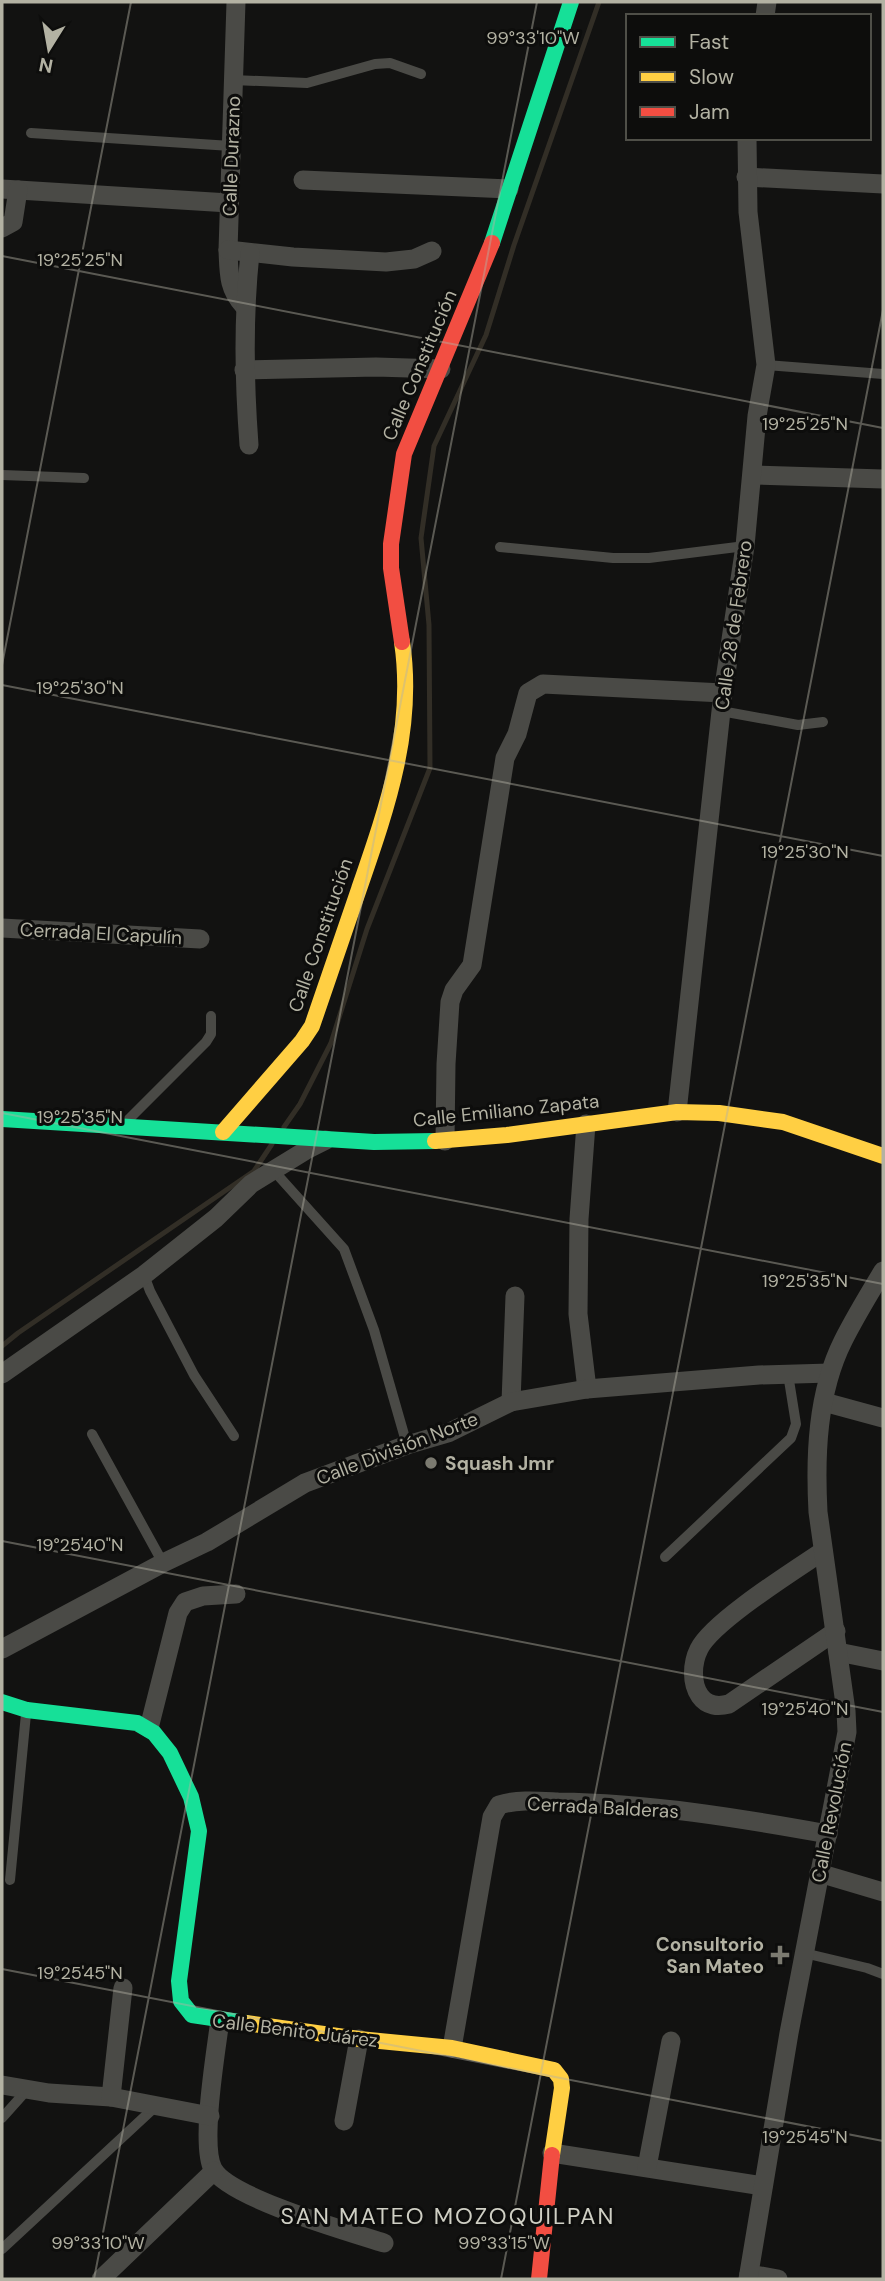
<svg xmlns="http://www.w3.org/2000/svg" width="885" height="2281" font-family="'DM Sans',sans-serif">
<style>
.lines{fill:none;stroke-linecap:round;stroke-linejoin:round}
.stream{stroke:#322e26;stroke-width:5}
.lane{stroke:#4a4a46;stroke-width:10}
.street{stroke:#4a4a46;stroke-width:19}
.fast{stroke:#16e098;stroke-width:16}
.slow{stroke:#ffcf43;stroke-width:16}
.jam{stroke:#f24e42;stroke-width:16}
.ticks{fill:none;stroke:#b3b2a3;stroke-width:2;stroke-opacity:0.45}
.poi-dot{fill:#7b7a70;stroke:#0d0d0c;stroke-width:2.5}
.labels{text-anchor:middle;stroke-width:6;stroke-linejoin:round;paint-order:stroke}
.street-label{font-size:19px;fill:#b3b2a3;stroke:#0d0d0c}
.poi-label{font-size:19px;font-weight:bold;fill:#b3b2a3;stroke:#0d0d0c;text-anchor:start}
.quarter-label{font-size:23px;letter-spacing:2px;fill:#cfcfc4;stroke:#0d0d0c}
.ticks-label{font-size:18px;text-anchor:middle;fill:#b3b2a3;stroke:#0d0d0c;stroke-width:6;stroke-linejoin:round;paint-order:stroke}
</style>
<rect width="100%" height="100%" fill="#121211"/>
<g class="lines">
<g class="stream">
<polyline points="284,1127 300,1104 331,1043 367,929 430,768 429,625 421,538 434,446 486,335 514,245 599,2"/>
<polyline points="2,1346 18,1333 254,1171 272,1144"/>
</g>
<g class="lane">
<polyline points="233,80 307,83 375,64 390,63 421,74"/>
<polyline points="31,133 231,146"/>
<polyline points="766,365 883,374"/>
<polyline points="2,475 84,478"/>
<polyline points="500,547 613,558 649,558 745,546"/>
<polyline points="721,711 798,725 823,722"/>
<polyline points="126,1122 206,1042 211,1034 211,1016"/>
<polyline points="274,1171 344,1249 374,1330 407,1445"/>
<polyline points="144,1275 150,1291 194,1375 234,1436"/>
<polyline points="92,1434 163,1563"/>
<polyline points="665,1557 791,1438 796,1424 788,1374"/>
<polyline points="10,1880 26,1714"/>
<polyline points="804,1953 867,1968 883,1974"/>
<polyline points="2,2118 27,2090"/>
<polyline points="2,2249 155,2107"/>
</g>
<g class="street">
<path d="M236,2L228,250C229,273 228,289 244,306"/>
<polyline points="765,16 767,2"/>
<polyline points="746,177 883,184"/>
<polyline points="303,180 509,189"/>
<polyline points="2,189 229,203"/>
<polyline points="2,228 13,222 18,190"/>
<polyline points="228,250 293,257 386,262 414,259 432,251"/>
<polyline points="244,370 376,367 441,369"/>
<path d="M249,445C244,378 243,319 250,253"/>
<polyline points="753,475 883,479"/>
<polyline points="2,928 200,939"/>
<polyline points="677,1112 723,693 745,546 757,416 766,365 748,212 747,138"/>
<polyline points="586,1124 579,1219 578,1314 587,1389"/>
<polyline points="445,1141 446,1064 450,1002 454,990 472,965 505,758 517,734 528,693 543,684 723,693"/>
<polyline points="2,1374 144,1275 216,1218 251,1184 308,1149 326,1140"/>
<polyline points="511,1402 515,1296"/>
<polyline points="824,1402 883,1418"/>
<path d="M823,1551C795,1570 712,1622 699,1649C692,1663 691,1683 700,1696C707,1706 718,1707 729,1704L836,1631"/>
<polyline points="2,1649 163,1563 207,1542 305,1483 407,1445 448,1433 511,1402 587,1389 759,1375 830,1373"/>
<polyline points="838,1652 883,1661"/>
<polyline points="149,1728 178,1613 185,1602 203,1596 236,1594"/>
<polyline points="819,1873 883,1892"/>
<path d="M220,2020C216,2051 200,2145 213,2169C229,2198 350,2232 384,2243"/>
<path d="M452,2048L492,1817L499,1805C517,1799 539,1801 558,1802C648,1803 739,1818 828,1834"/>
<polyline points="2,2085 49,2093 111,2097 210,2116"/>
<polyline points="111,2097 123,1988"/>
<polyline points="344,2121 359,2039"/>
<polyline points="552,2153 763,2186"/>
<polyline points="647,2167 671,2041"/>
<polyline points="749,2274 778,2279"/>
<polyline points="101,2279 214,2171"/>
<path d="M748,2279L789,2033L847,1732L846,1711L818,1512C815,1456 817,1393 843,1341C855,1317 869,1294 883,1271"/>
</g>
<g class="fast">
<polyline points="492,243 571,2"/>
<polyline points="2,1119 374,1142 435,1141"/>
<polyline points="2,1702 27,1710 137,1723 154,1733 170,1753 191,1797 199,1831 179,1981 181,2001 192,2015 246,2023"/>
</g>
<g class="slow">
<path d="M223,1132L302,1041L312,1026C328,980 344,934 359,889C387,808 415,729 402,642"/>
<polyline points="435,1141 507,1135 677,1112 719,1113 783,1122 883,1156"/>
<polyline points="246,2023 359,2039 452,2048 554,2070 561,2079 562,2088 552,2155"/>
</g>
<g class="jam">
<polyline points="402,642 391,568 391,544 404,454 492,243"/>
<polyline points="539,2279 552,2155"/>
</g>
</g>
<path class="ticks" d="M2,256L883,428M2,665L131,2M2,685L883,856M2,1113L883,1284M2,1541L883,1712M2,1969L883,2141M94,2279L537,2M501,2279L883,310"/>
<g class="poi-dot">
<circle cx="431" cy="1463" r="7"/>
<path d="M776.5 1944.5h7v7h7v7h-7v7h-7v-7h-7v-7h7z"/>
</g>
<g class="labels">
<g class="street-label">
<text transform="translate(231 156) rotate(-88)" y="7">Calle Durazno</text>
<text transform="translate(419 365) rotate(-67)" y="7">Calle Constitución</text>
<text transform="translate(733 625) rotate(-82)" y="7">Calle 28 de Febrero</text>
<text transform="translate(101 933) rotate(3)" y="7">Cerrada El Capulín</text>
<text transform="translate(320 935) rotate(-71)" y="7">Calle Constitución</text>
<text transform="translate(506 1110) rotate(-6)" y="7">Calle Emiliano Zapata</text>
<text transform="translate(397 1448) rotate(-21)" y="7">Calle División Norte</text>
<text transform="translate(603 1807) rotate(3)" y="7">Cerrada Balderas</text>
<text transform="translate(831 1812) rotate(-79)" y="7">Calle Revolución</text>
<text transform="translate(295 2030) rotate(7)" y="7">Calle Benito Juárez</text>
</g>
<g class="poi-label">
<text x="445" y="1470">Squash Jmr</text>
<text x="764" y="1951" text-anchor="end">Consultorio<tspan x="764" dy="22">San Mateo</tspan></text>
</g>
<g class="quarter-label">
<text x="448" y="2224">SAN MATEO MOZOQUILPAN</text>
</g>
</g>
<g class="ticks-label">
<text x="533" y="44">99°33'10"W</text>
<text x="80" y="266">19°25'25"N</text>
<text x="805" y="430">19°25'25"N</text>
<text x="80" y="694">19°25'30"N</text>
<text x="805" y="858">19°25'30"N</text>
<text x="80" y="1123">19°25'35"N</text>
<text x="805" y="1287">19°25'35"N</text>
<text x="80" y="1551">19°25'40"N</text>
<text x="805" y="1715">19°25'40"N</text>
<text x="80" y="1979">19°25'45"N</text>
<text x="805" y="2143">19°25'45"N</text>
<text x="98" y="2249">99°33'10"W</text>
<text x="504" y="2249">99°33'15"W</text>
</g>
<rect width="885" height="2281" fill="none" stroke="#b3b2a3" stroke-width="7"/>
<rect x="626" y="14" width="245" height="126" fill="#0d0d0c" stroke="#4f4f48" stroke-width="2"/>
<rect x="640" y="37" width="35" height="10" fill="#16e098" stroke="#4f4f48" stroke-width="2"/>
<text x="689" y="49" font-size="21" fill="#b3b2a3">Fast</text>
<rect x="640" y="72" width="35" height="10" fill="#ffcf43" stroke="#4f4f48" stroke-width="2"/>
<text x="689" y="84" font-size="21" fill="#b3b2a3">Slow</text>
<rect x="640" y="107" width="35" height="10" fill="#f24e42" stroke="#4f4f48" stroke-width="2"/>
<text x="689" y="119" font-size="21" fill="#b3b2a3">Jam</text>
<g transform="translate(49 49) rotate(191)" stroke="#0d0d0c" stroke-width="5" paint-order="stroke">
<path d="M0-5L12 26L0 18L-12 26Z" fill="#b3b2a3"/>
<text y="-10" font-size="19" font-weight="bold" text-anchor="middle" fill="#b3b2a3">N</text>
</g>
</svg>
